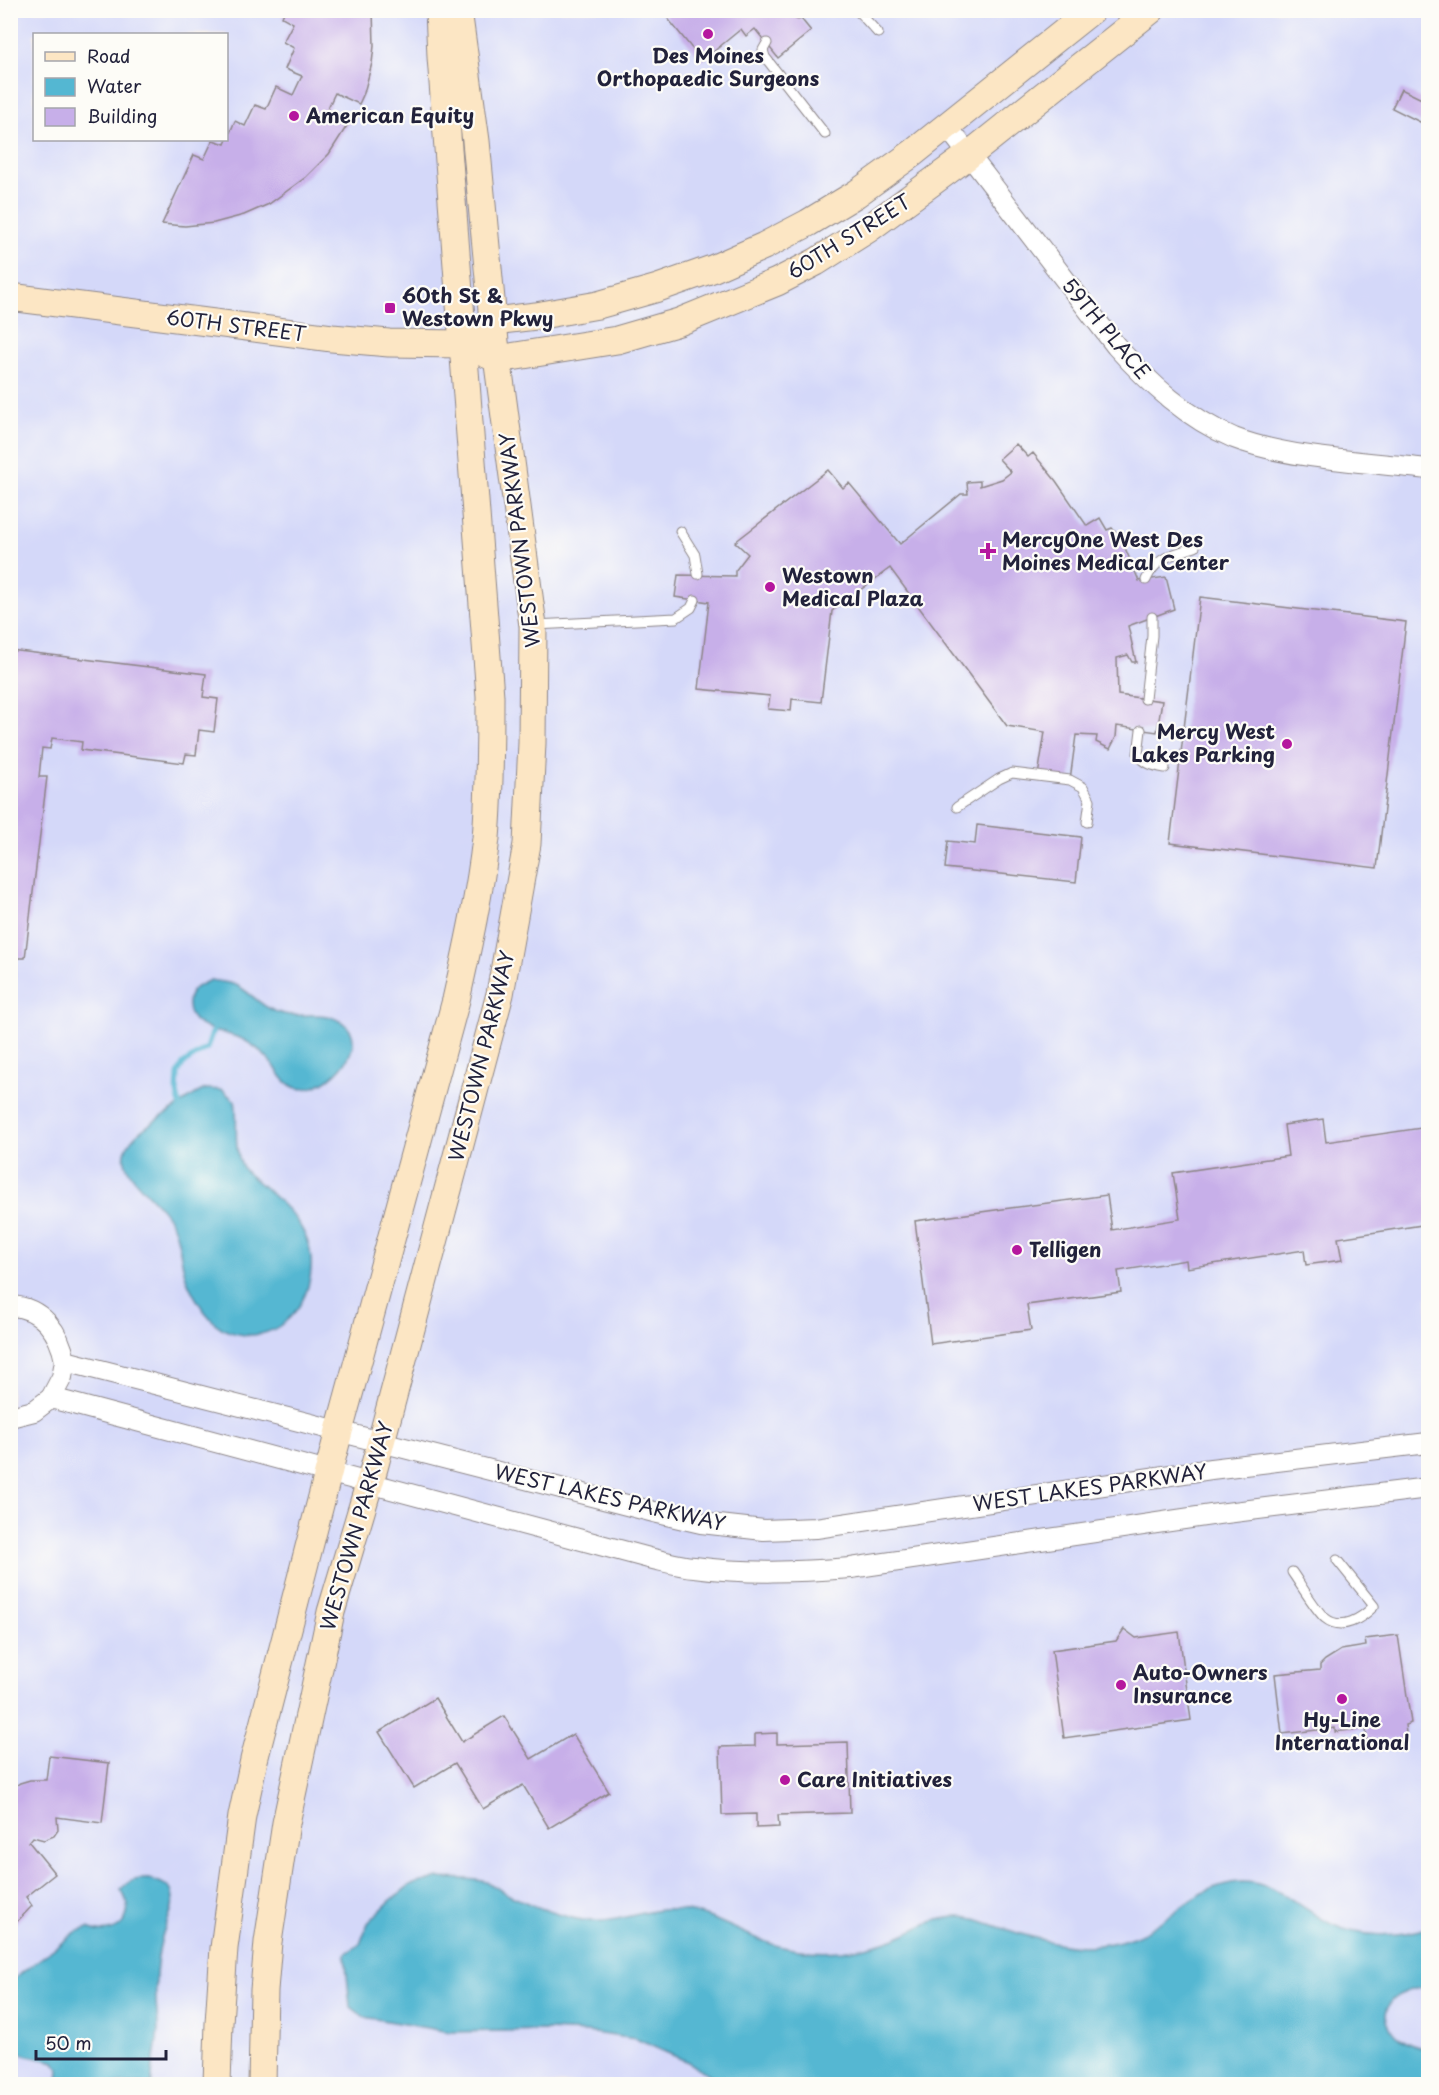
<svg xmlns="http://www.w3.org/2000/svg" width="1439" height="2095" font-family="'Playpen Sans',sans-serif">
<style>
.built{fill:#d4d8f9;fill-rule:evenodd}
.water{fill:#54b7d2;stroke:#3b6c86;stroke-width:1.5}
.lines{fill:none;stroke-linecap:round;stroke-linejoin:round}
.stream{stroke:#54b7d2;stroke-width:5}
.building{fill:#c7afe9}
.lane-casing{stroke:#8d8688;stroke-width:11}
.street-casing{stroke:#8d8688;stroke-width:22}
.secondary-casing{stroke:#8d8688;stroke-width:29}
.lane{stroke:#fff;stroke-width:9}
.street{stroke:#fff;stroke-width:20}
.secondary{stroke:#fce6c4;stroke-width:27}
.poi-dot{fill:#b5179e;stroke:#fdfcf7;stroke-width:2}
.labels{text-anchor:middle;stroke-width:4.5;stroke-linejoin:round;paint-order:stroke}
.poi-label{font-size:20px;font-weight:bold;fill:#22223b;stroke:#fdfcf7;text-anchor:start}
.street-label{font-size:20px;fill:#22223b;stroke:#fdfcf7}
</style>
<rect width="100%" height="100%" fill="#fdfcf7"/>
<filter id="ink" filterUnits="userSpaceOnUse"><feTurbulence type="fractalNoise" baseFrequency=".0167" numOctaves="2"/><feDisplacementMap in="SourceGraphic" scale="12" xChannelSelector="R" yChannelSelector="G"/><feConvolveMatrix kernelMatrix="1 2 1 2 8 2 1 2 1" color-interpolation-filters="sRGB"/></filter>
<filter id="wash" filterUnits="userSpaceOnUse"><feTurbulence type="fractalNoise" baseFrequency=".008" numOctaves="4" result="noise"/><feDisplacementMap in="SourceGraphic" scale="24" xChannelSelector="R" yChannelSelector="G"/><feGaussianBlur stdDeviation="1.35" result="paint"/><feColorMatrix in="noise" values="0 0 0 0 0 0 0 0 0 0 0 0 0 0 0 0 0 1.4 0 .05"/><feComposite in="paint" operator="in"/></filter>
<g filter="url(#wash)">
<rect width="100%" height="100%" fill="#f8ead6"/>
<path class="built" d="M11,11H1428V2084H11ZM34,34H226V140H34Z"/>
<g class="water">
<path d="M211,980C220,982 230,982 238,986C252,994 264,1009 280,1013C301,1020 320,1008 343,1023C375,1045 322,1099 294,1087C285,1083 280,1075 275,1067C267,1057 256,1046 244,1040C226,1030 187,1032 188,1004C188,989 199,985 211,980Z"/>
<path d="M206,1089L222,1090L235,1101C239,1122 232,1148 243,1168C246,1174 254,1178 259,1183C283,1203 309,1226 311,1259C314,1298 286,1337 245,1335C234,1334 224,1331 216,1324C203,1312 190,1291 185,1274C180,1258 180,1240 173,1226C162,1202 135,1188 126,1165C116,1139 159,1119 176,1108C186,1101 194,1093 206,1089Z"/>
<path d="M439,1878C452,1879 474,1878 486,1882C494,1885 501,1891 509,1895C531,1905 558,1916 583,1920C615,1926 644,1907 676,1910C712,1912 741,1935 775,1945C796,1951 820,1953 842,1951C859,1949 877,1945 893,1939C916,1930 931,1918 957,1917C973,1916 988,1924 1002,1928C1026,1936 1060,1946 1085,1946C1100,1946 1121,1942 1136,1936C1173,1920 1198,1883 1242,1882C1276,1882 1302,1909 1331,1924C1360,1938 1398,1937 1428,1928V1986C1416,1989 1403,1991 1393,1999C1388,2003 1386,2011 1386,2016C1389,2037 1411,2046 1428,2049V2084H1045C1021,2076 998,2079 973,2084H721L712,2076L688,2062L636,2039L587,2032L547,2030L450,2032L364,2017L350,2006L345,1954L360,1944L368,1923L390,1901L410,1885Z"/>
<path d="M149,1879C157,1881 169,1884 172,1893C176,1907 165,1924 162,1937C157,1956 155,1978 156,1997C156,2008 158,2018 158,2029C157,2048 151,2066 152,2084H58L59,2069L55,2062L25,2055L11,2048V1981L76,1932L88,1928C117,1941 139,1916 121,1890C128,1879 138,1879 149,1879Z"/>
</g>
<g class="lines">
<polyline class="stream" points="180,1105 177,1093 178,1074 183,1064 207,1048 213,1030"/>
</g>
<g id="blocks">
<g class="building">
<polygon points="285,10 373,10 374,46 372,63 364,93 359,104 335,93 327,110 350,121 329,154 306,177 269,204 244,215 214,223 185,226 162,224 194,155 204,159 213,140 225,144 235,121 245,126 255,105 266,109 276,87 293,95 302,76 285,69 294,48 283,42 293,23 282,17"/>
<polygon points="661,10 794,10 811,31 778,58 755,29 746,36 741,29 702,61"/>
<polygon points="1401,89 1428,102 1428,126 1392,108"/>
<polygon points="1016,444 1028,457 1033,453 1056,481 1087,526 1100,518 1107,530 1112,528 1122,541 1139,581 1166,577 1174,609 1128,626 1136,662 1132,662 1128,655 1117,658 1118,695 1162,701 1157,732 1117,726 1116,737 1110,749 1096,742 1097,736 1076,735 1070,780 1038,776 1045,732 1007,726 890,568 832,611 821,702 792,699 791,711 768,709 770,696 699,689 709,602 675,597 678,575 735,576 735,571 748,554 735,542 828,470 843,488 849,483 900,544 961,494 968,494 967,482 980,481 980,486 1002,479 1011,472 999,459"/>
<polygon points="1200,597 1406,622 1377,868 1170,843"/>
<polygon points="10,650 206,674 203,697 218,699 214,732 199,730 196,755 186,754 184,763 81,750 82,742 52,738 50,749 42,748 39,777 47,777 25,958 17,958 15,977 10,976"/>
<polygon points="977,825 1081,837 1076,882 945,868 948,841 975,844"/>
<polygon points="1323,1119 1326,1142 1428,1127 1428,1224 1338,1238 1342,1260 1306,1265 1304,1250 1187,1268 1186,1260 1118,1271 1121,1292 1027,1305 1031,1330 931,1344 915,1221 1107,1195 1112,1230 1180,1219 1173,1173 1288,1156 1284,1125"/>
<polygon points="1124,1629 1136,1638 1179,1632 1191,1720 1064,1738 1052,1650 1116,1641"/>
<polygon points="1398,1635 1411,1723 1405,1725 1406,1733 1402,1740 1397,1741 1397,1738 1367,1741 1366,1728 1335,1732 1335,1728 1282,1734 1275,1674 1320,1670 1320,1665 1325,1660 1341,1650 1366,1646 1365,1639"/>
<polygon points="435,1698 462,1742 504,1716 531,1759 573,1734 609,1792 549,1828 523,1785 483,1809 455,1763 414,1788 379,1732"/>
<polygon points="777,1733 777,1744 848,1742 850,1813 778,1815 779,1827 756,1828 756,1814 722,1815 720,1747 755,1746 755,1734"/>
<polygon points="49,1756 109,1763 102,1823 57,1817 58,1830 54,1836 44,1840 33,1837 29,1842 55,1874 26,1897 32,1906 10,1929 10,1790 20,1783 30,1780 46,1780"/>
</g>
</g>
</g>
<g filter="url(#ink)">
<use href="#blocks" fill-opacity="0" stroke="#8d8688" stroke-width="1.5"/>
<g class="lines">
<g class="lane-casing">
<g id="lane">
<polyline points="857,10 878,33"/>
<polyline points="798,15 804,10"/>
<polyline points="767,43 763,50 765,57 825,134"/>
<polyline points="680,531 695,555 698,574"/>
<path d="M1146,580C1156,557 1172,555 1195,547"/>
<polyline points="535,625 676,618 691,608 695,600"/>
<polyline points="1145,699 1152,636 1152,617"/>
<path d="M1141,730L1138,754C1145,764 1153,766 1165,768"/>
<polyline points="957,807 999,779 1012,773 1070,780 1083,787 1090,800 1087,822"/>
<path d="M1292,1572C1299,1582 1317,1612 1325,1618C1342,1632 1362,1618 1374,1606L1337,1560"/>
</g>
</g>
<g class="street-casing">
<g id="street">
<path d="M946,125L1116,346C1150,384 1187,418 1234,438C1288,459 1370,462 1428,469"/>
<path d="M10,1306C42,1307 60,1333 65,1361L658,1513L701,1523L764,1530L816,1528L1211,1469L1428,1443"/>
<polyline points="51,1398 62,1377 65,1361"/>
<path d="M10,1417L34,1411L51,1398L649,1558C663,1561 679,1566 694,1567C746,1574 798,1572 851,1568L1218,1514L1428,1488"/>
</g>
</g>
<g class="secondary-casing">
<g id="secondary">
<polyline points="10,297 332,338 389,343 463,344 498,359 617,340 679,322 777,282 816,262 868,229 969,155 1151,10"/>
<polyline points="480,331 494,321 536,316 598,305 658,288 712,269 764,246 808,223 856,194 913,153 1092,10"/>
<path d="M217,2084L219,2023L224,1948L242,1816L254,1760L339,1431L456,1000C468,946 480,892 486,838C490,791 490,743 490,696L441,57L439,10"/>
<polyline points="262,2084 264,1990 268,1942 286,1823 331,1612 374,1468 500,994 527,844 532,743 533,626 495,342 476,141 458,10"/>
</g>
</g>
<use href="#lane" class="lane"/>
<use href="#street" class="street"/>
<use href="#secondary" class="secondary"/>
</g>
</g>
<g class="poi-dot">
<circle cx="708" cy="34" r="6"/>
<circle cx="294" cy="116" r="6"/>
<rect x="384" y="302" width="12" height="12" rx="3"/>
<path d="M985 542h6v6h6v6h-6v6h-6v-6h-6v-6h6z"/>
<circle cx="770" cy="587" r="6"/>
<circle cx="1287" cy="744" r="6"/>
<circle cx="1017" cy="1250" r="6"/>
<circle cx="1121" cy="1685" r="6"/>
<circle cx="1342" cy="1699" r="6"/>
<circle cx="785" cy="1780" r="6"/>
</g>
<g class="labels">
<g class="poi-label">
<text x="708" y="63" text-anchor="middle">Des Moines<tspan x="708" dy="23">Orthopaedic Surgeons</tspan></text>
<text x="306" y="123">American Equity</text>
<text x="402" y="303">60th St &amp;<tspan x="402" dy="23">Westown Pkwy</tspan></text>
<text x="1002" y="547">MercyOne West Des<tspan x="1002" dy="23">Moines Medical Center</tspan></text>
<text x="782" y="583">Westown<tspan x="782" dy="23">Medical Plaza</tspan></text>
<text x="1275" y="739" text-anchor="end">Mercy West<tspan x="1275" dy="23">Lakes Parking</tspan></text>
<text x="1029" y="1257">Telligen</text>
<text x="1133" y="1680">Auto-Owners<tspan x="1133" dy="23">Insurance</tspan></text>
<text x="1342" y="1727" text-anchor="middle">Hy-Line<tspan x="1342" dy="23">International</tspan></text>
<text x="797" y="1787">Care Initiatives</text>
</g>
<g class="street-label">
<text transform="translate(849 237) rotate(-32)" y="7">60TH STREET</text>
<text transform="translate(236 326) rotate(7)" y="7">60TH STREET</text>
<text transform="translate(1106 329) rotate(50)" y="7">59TH PLACE</text>
<text transform="translate(520 540) rotate(-97)" y="7">WESTOWN PARKWAY</text>
<text transform="translate(482 1056) rotate(-76)" y="7">WESTOWN PARKWAY</text>
<text transform="translate(1090 1488) rotate(-8)" y="7">WEST LAKES PARKWAY</text>
<text transform="translate(610 1498) rotate(13)" y="7">WEST LAKES PARKWAY</text>
<text transform="translate(357 1526) rotate(-74)" y="7">WESTOWN PARKWAY</text>
</g>
</g>
<rect width="1439" height="2095" fill="none" stroke="#fdfcf7" stroke-width="36"/>
<rect x="33" y="33" width="195" height="108" fill="#fdfcf7" stroke="#a5a5ac" stroke-width="1.5"/>
<rect x="45" y="52" width="30" height="9" fill="#fce6c4" stroke="#a5a5ac" stroke-width="1.5"/>
<text x="87" y="63" font-size="18" fill="#22223b">Road</text>
<rect x="45" y="78" width="30" height="18" fill="#54b7d2" stroke="#a5a5ac" stroke-width="1.5"/>
<text x="87" y="93" font-size="18" fill="#22223b">Water</text>
<rect x="45" y="108" width="30" height="18" fill="#c7afe9" stroke="#a5a5ac" stroke-width="1.5"/>
<text x="87" y="123" font-size="18" fill="#22223b">Building</text>
<path d="M36 2050v9h130v-9" fill="none" stroke="#22223b" stroke-width="3"/>
<text x="45" y="2050" font-size="18" fill="#22223b" stroke="#fdfcf7" stroke-width="4.5" paint-order="stroke">50 m</text>
</svg>
